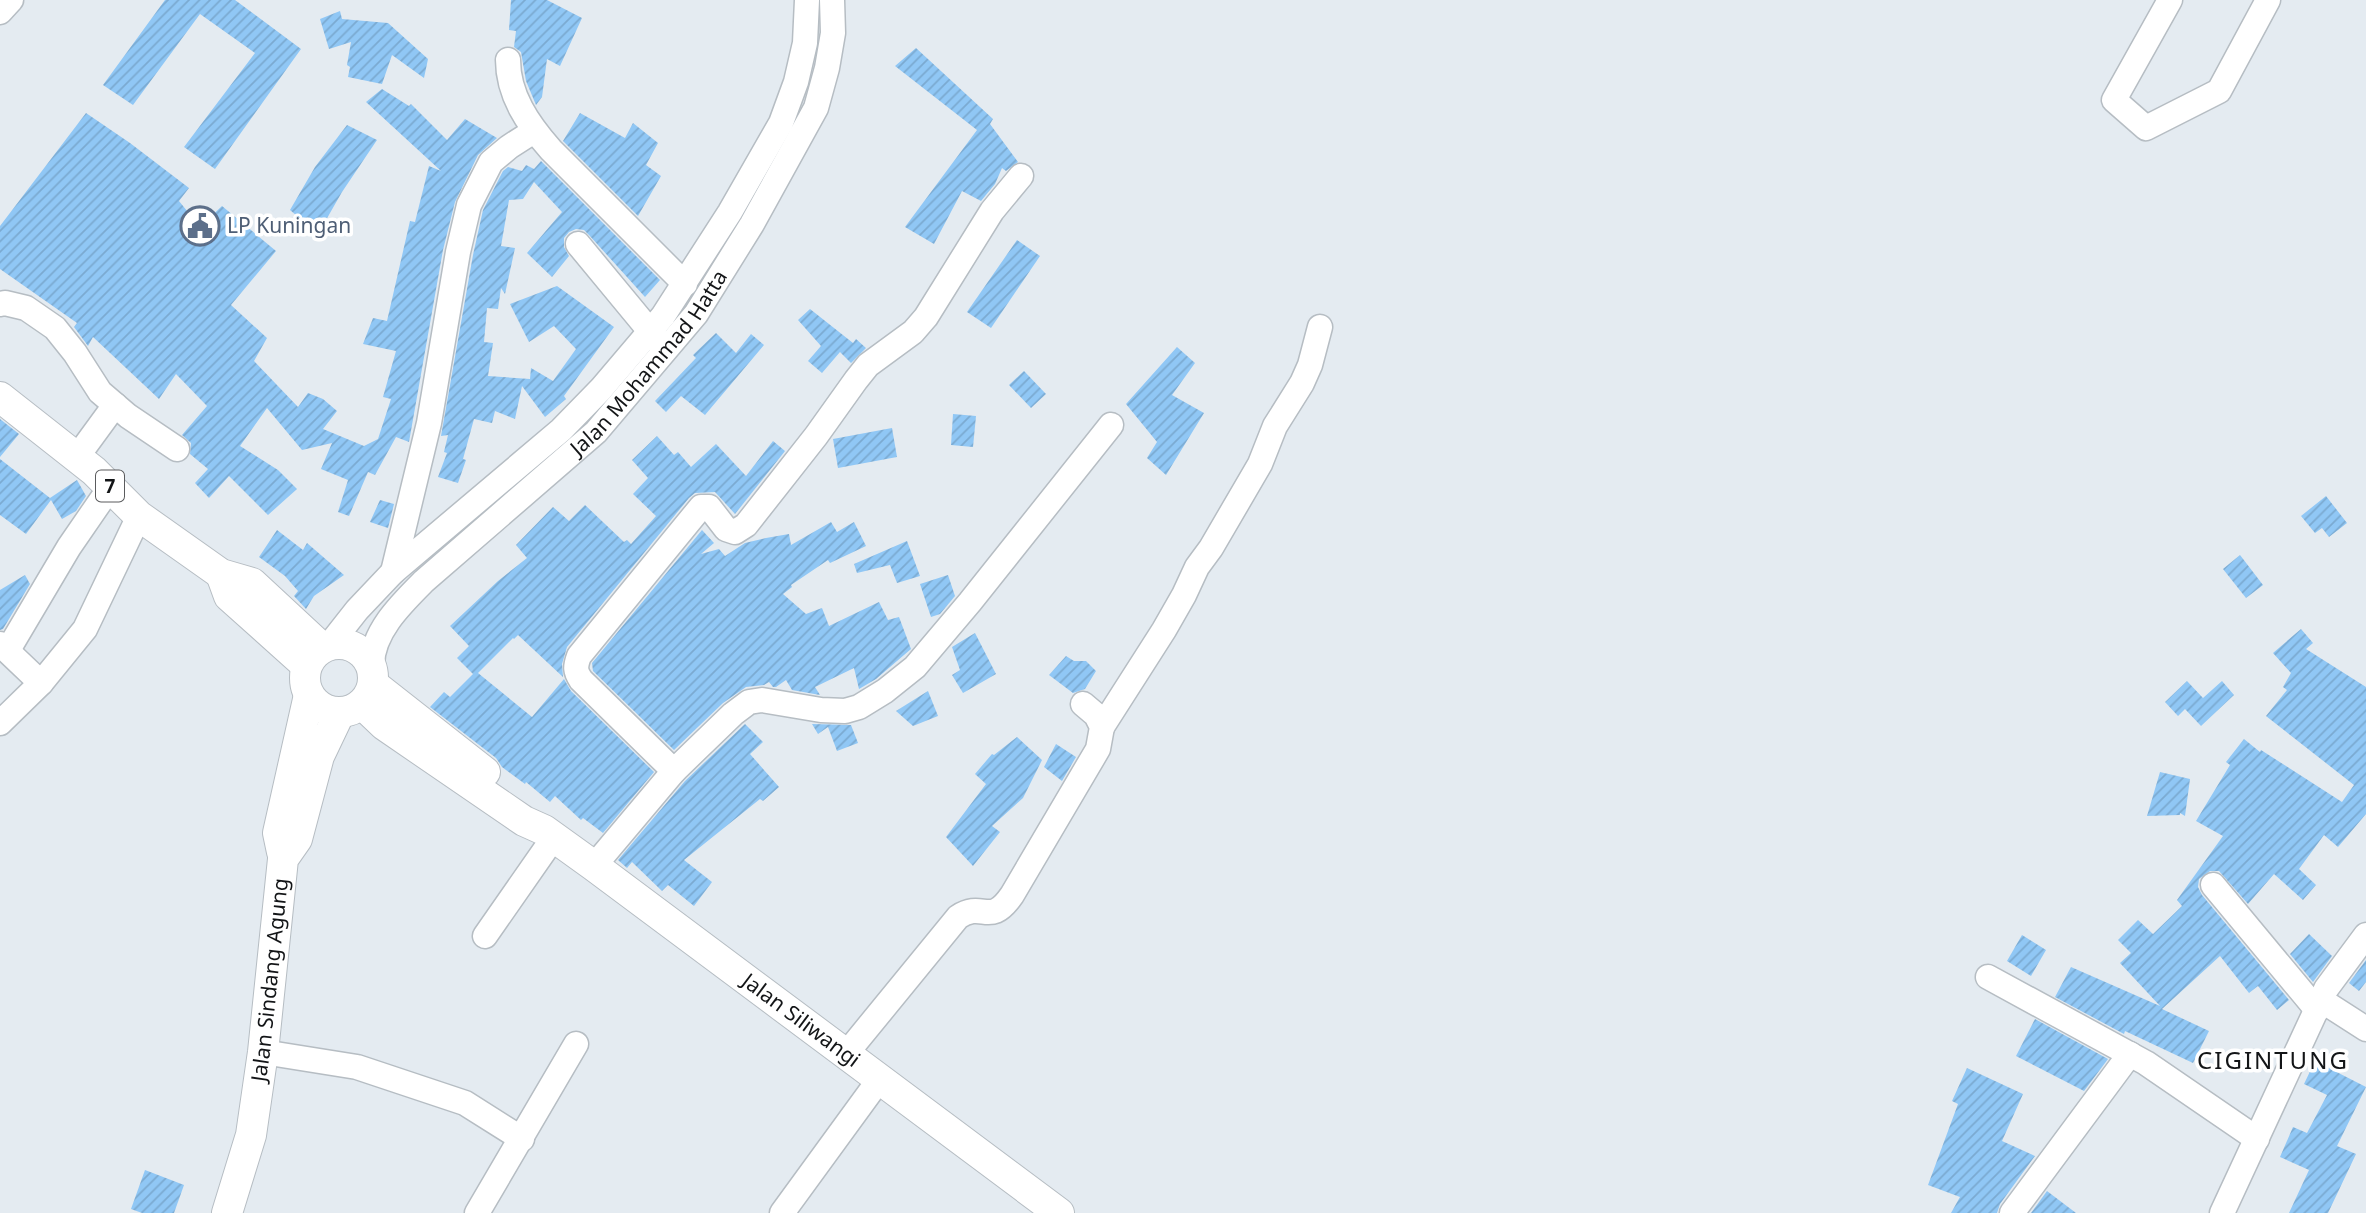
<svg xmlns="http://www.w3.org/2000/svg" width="2366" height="1213" font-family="'Noto Sans',sans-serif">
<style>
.building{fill:url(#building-hatch)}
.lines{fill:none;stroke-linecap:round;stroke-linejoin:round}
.minor-casing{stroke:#b6bdc3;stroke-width:27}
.major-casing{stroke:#b6bdc3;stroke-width:32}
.minor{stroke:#fff;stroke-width:24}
.major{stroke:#fff;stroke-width:30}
.labels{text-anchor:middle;stroke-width:7;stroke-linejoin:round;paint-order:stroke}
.shield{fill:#fff;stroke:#5a5b5d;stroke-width:2}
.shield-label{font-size:19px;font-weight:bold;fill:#131517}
.service-label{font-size:21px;fill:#4e5e75;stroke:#fff;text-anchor:start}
.street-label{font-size:21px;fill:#131517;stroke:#fff}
.quarter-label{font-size:24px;letter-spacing:2px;fill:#131517;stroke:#fff}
</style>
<defs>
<pattern id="building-hatch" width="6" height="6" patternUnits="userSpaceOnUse" patternTransform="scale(1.75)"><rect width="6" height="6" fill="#90c7f5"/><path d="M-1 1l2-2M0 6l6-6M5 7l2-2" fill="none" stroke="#7baad1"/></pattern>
</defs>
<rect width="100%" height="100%" fill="#e4ebf1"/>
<g class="building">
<polygon points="165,0 235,0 301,49 215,169 184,147 255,53 200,14 133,105 103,85"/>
<polygon points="511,0 547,0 582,18 560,66 547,59 542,97 536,105 526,81 521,52 514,47 516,31 509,30"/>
<polygon points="340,11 342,19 388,23 428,59 424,78 392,55 382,84 348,77 350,67 347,65 351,42 329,49 320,19"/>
<polygon points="916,48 993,119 990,124 1018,162 1006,171 1002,168 995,184 981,201 962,191 934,244 905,227 977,130 895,66"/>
<polygon points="382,89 409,106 411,104 447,140 465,119 497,138 478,155 455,202 443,250 409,442 396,437 375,475 368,472 349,516 338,512 348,480 321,469 332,443 302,450 267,408 240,446 278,470 297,489 268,515 229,476 209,498 195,483 208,469 190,454 191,443 182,435 207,406 176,374 159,399 93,337 88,346 74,327 77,323 0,269 0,226 86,113 130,143 189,188 179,201 200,227 222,206 276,251 231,305 267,338 254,361 298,407 308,393 323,399 337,411 323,429 364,446 378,439 391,399 383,397 396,351 363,344 373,318 387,321 410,221 415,222 429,166 441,171 366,102"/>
<polygon points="580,113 625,138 633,123 658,143 646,165 661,176 638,216 563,141"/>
<polygon points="347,125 377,140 342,192 318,234 290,210 315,167"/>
<polygon points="541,161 660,280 645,297 589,235 584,230 576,229 569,232 564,238 564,247 569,256 552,277 527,253 562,212 534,182 523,199 509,200 501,246 515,248 505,294 501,288 498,309 487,308 484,342 493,343 488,376 530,379 531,368 553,381 576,349 554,326 529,342 510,304 557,286 614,327 564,396 566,399 545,417 522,386 515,419 495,411 492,423 474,419 463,459 466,460 458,483 438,477 447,453 444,452 448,435 441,436 473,255 483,210 503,171 508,167 522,171 526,165 534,169"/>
<polygon points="1017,240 1040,256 991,328 967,312"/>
<polygon points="810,309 853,343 856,339 866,348 851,363 840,352 822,373 808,361 821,346 798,320"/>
<polygon points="716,333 736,353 751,334 764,345 705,415 681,396 666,412 655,401 696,358 693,355"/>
<polygon points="1177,347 1195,363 1172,395 1204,413 1166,475 1147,458 1157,442 1126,404"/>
<polygon points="1024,371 1046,394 1031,408 1009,385"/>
<polygon points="953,414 976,416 973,447 951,445"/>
<polygon points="0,419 19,434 0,457"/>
<polygon points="892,428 897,457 838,468 833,439"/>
<polygon points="657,436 674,455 678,452 691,467 716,444 746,476 773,441 785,451 735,514 715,492 695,493 689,498 567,647 562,664 563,677 518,635 514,639 513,638 478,673 532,717 564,679 571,691 654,772 603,833 583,818 581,820 555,796 550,802 526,782 525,784 502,767 496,758 430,707 444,692 450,697 473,674 457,658 469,646 450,626 498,581 527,558 516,545 553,507 569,521 585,505 624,542 627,540 631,544 656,516 633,494 648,478 632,460"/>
<polygon points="0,459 50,498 77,480 86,496 76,511 62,519 51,500 26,534 0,515"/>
<polygon points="2326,496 2347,523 2329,537 2322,528 2315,533 2301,516"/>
<polygon points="380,500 394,504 388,528 370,522"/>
<polygon points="831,522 837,532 854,522 866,546 830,563 828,560 791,585 792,587 783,594 806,614 822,608 829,626 879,602 888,620 899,617 911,649 876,679 859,689 854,668 815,687 820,695 792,690 786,680 776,687 773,687 769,682 764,685 746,687 723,703 674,750 593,671 592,663 702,530 714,543 701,554 719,549 725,556 745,543 766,538 789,534 791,545"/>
<polygon points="277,530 303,550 307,543 344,575 314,596 306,609 294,596 298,591 285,576 259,557"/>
<polygon points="907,541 920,576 897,583 890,565 857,573 854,564"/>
<polygon points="2240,555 2263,585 2246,598 2223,569"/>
<polygon points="25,575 30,584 3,629 0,630 0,590"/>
<polygon points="948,575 955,596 940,614 931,617 920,584"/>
<polygon points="2301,629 2313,643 2306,649 2366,687 2366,814 2338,847 2324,835 2299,869 2316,885 2303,900 2274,874 2248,904 2219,871 2210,871 2199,879 2198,887 2202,895 2289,1000 2277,1010 2258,986 2249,993 2220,956 2162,1009 2209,1031 2193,1063 2125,1031 2124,1034 2055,997 2071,967 2160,1006 2120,963 2131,953 2118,940 2138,920 2153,934 2182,906 2177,900 2223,836 2196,821 2230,765 2226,762 2244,739 2260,752 2261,750 2342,802 2354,785 2266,716 2287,690 2283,687 2291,673 2273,653"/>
<polygon points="975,633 996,674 963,693 952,675 960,670 952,647"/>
<polygon points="1066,656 1074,661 1086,661 1096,671 1085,689 1073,693 1049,675"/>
<polygon points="2187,681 2203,698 2222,681 2234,695 2201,726 2185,709 2178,716 2165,702"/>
<polygon points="928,691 938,716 913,726 896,711"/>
<polygon points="745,724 763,742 750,754 779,787 763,801 760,799 684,860 712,882 694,906 668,885 662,891 632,862 627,868 618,860 685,781"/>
<polygon points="812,724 851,725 858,743 837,751 828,727 818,734"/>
<polygon points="1017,737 1042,760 1023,798 992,826 1000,832 973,866 946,837 986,784 975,774 992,754 994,755"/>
<polygon points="1056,744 1076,757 1062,781 1044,767"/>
<polygon points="2160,772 2190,779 2185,816 2180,813 2180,815 2147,816"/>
<polygon points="2309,934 2332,956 2313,982 2290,954"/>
<polygon points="2022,935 2046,950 2031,976 2007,961"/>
<polygon points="2366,960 2366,982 2359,991 2349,983"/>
<polygon points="2035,1019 2108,1059 2084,1091 2016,1056"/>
<polygon points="2315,1061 2366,1087 2337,1146 2356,1154 2328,1213 2289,1213 2309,1170 2280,1157 2293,1127 2307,1133 2327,1095 2304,1084"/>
<polygon points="1967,1068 2023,1094 2002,1141 2035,1156 2000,1204 1997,1213 1951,1213 1960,1197 1928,1185 1958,1104 1952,1101"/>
<polygon points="145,1170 184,1185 174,1213 142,1213 131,1209"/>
<polygon points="2047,1191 2076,1213 2031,1213"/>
</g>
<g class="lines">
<g class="minor-casing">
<g id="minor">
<polyline points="2170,0 2114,100 2146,128 2219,91 2268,0"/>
<polyline points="0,12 11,0"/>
<path d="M508,60C508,95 528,124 551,150L685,284"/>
<polyline points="578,244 659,342"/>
<polyline points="0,304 5,303 26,308 55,328 75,353 100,392 128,416 177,449"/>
<polyline points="77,457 115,405"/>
<polyline points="393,572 429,423 458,252 469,205 491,162 509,147 534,131"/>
<polyline points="331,643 357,610 393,572 561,430 601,389 663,316 730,212 781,123 796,82 805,43 807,0"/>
<polyline points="0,644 41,683"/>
<polyline points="8,650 69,547 111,486"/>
<path id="s1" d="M372,665C372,632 401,604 424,581L596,432L696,314L752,224L816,108L827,68L833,33L832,0"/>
<polyline points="0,723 41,683 85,629 139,516"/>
<polyline points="1102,727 1164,630 1184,595 1197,567 1211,548 1260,464 1275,426 1302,383 1310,365 1320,327"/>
<path d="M674,771L581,680C575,671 575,667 579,656L701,507H709L726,529L735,532L746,525L816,436L856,380L868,365L913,332L926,317L992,211L1021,176"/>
<polyline points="594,866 674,771 733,714 749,702 762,700 821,710 845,711 859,707 885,691 915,667 970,602 1111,425"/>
<polyline points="2213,885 2317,1010"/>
<polyline points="485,936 554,837"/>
<polyline points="1988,977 2146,1063 2257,1139"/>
<polyline points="2321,1000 2366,1029"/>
<polyline points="263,1052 357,1067 465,1103 522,1139"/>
<path d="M846,1054L958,917C984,900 989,928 1012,895L1098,749L1102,727L1096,715L1083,704"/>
<polyline points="477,1213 576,1044"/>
<polyline points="782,1213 879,1080"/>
<polyline points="2012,1213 2130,1054"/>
<polyline points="2222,1213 2326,989 2366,935"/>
</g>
</g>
<g class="major-casing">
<g id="major">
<polyline points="0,397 94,471 139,516 221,574 252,583 321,647"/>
<polyline points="221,574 229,596 306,665"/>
<circle cx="339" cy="678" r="34"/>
<polyline points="373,684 485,772"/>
<path id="s2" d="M362,704L384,725L524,821L544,830L594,866L1059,1213"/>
<polyline points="282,852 278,833 309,695"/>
<path id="s3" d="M227,1213L251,1135L263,1052L283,859L297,839L319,756L340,712"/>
</g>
</g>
<use href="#minor" class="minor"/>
<use href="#major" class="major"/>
</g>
<defs>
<g id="civic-ring" transform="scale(2.0125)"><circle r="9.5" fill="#fff" stroke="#5c6f8a" stroke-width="1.5"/><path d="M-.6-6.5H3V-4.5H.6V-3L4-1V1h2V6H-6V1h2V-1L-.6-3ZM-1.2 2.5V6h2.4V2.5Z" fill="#5c6f8a"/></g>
</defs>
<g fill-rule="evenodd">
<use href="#civic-ring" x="200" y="226"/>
</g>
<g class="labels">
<rect class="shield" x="96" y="470.5" width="28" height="31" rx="5"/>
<g class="shield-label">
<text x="110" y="493">7</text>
</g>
<g class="service-label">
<text x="227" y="233">LP Kuningan</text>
</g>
<g class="street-label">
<text dy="7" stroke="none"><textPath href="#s1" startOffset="416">Jalan Mohammad Hatta</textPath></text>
<text dy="7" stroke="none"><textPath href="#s3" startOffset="238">Jalan Sindang Agung</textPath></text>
<text dy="7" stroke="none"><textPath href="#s2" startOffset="542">Jalan Siliwangi</textPath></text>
</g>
<g class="quarter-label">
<text x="2273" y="1069">CIGINTUNG</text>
</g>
</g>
</svg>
